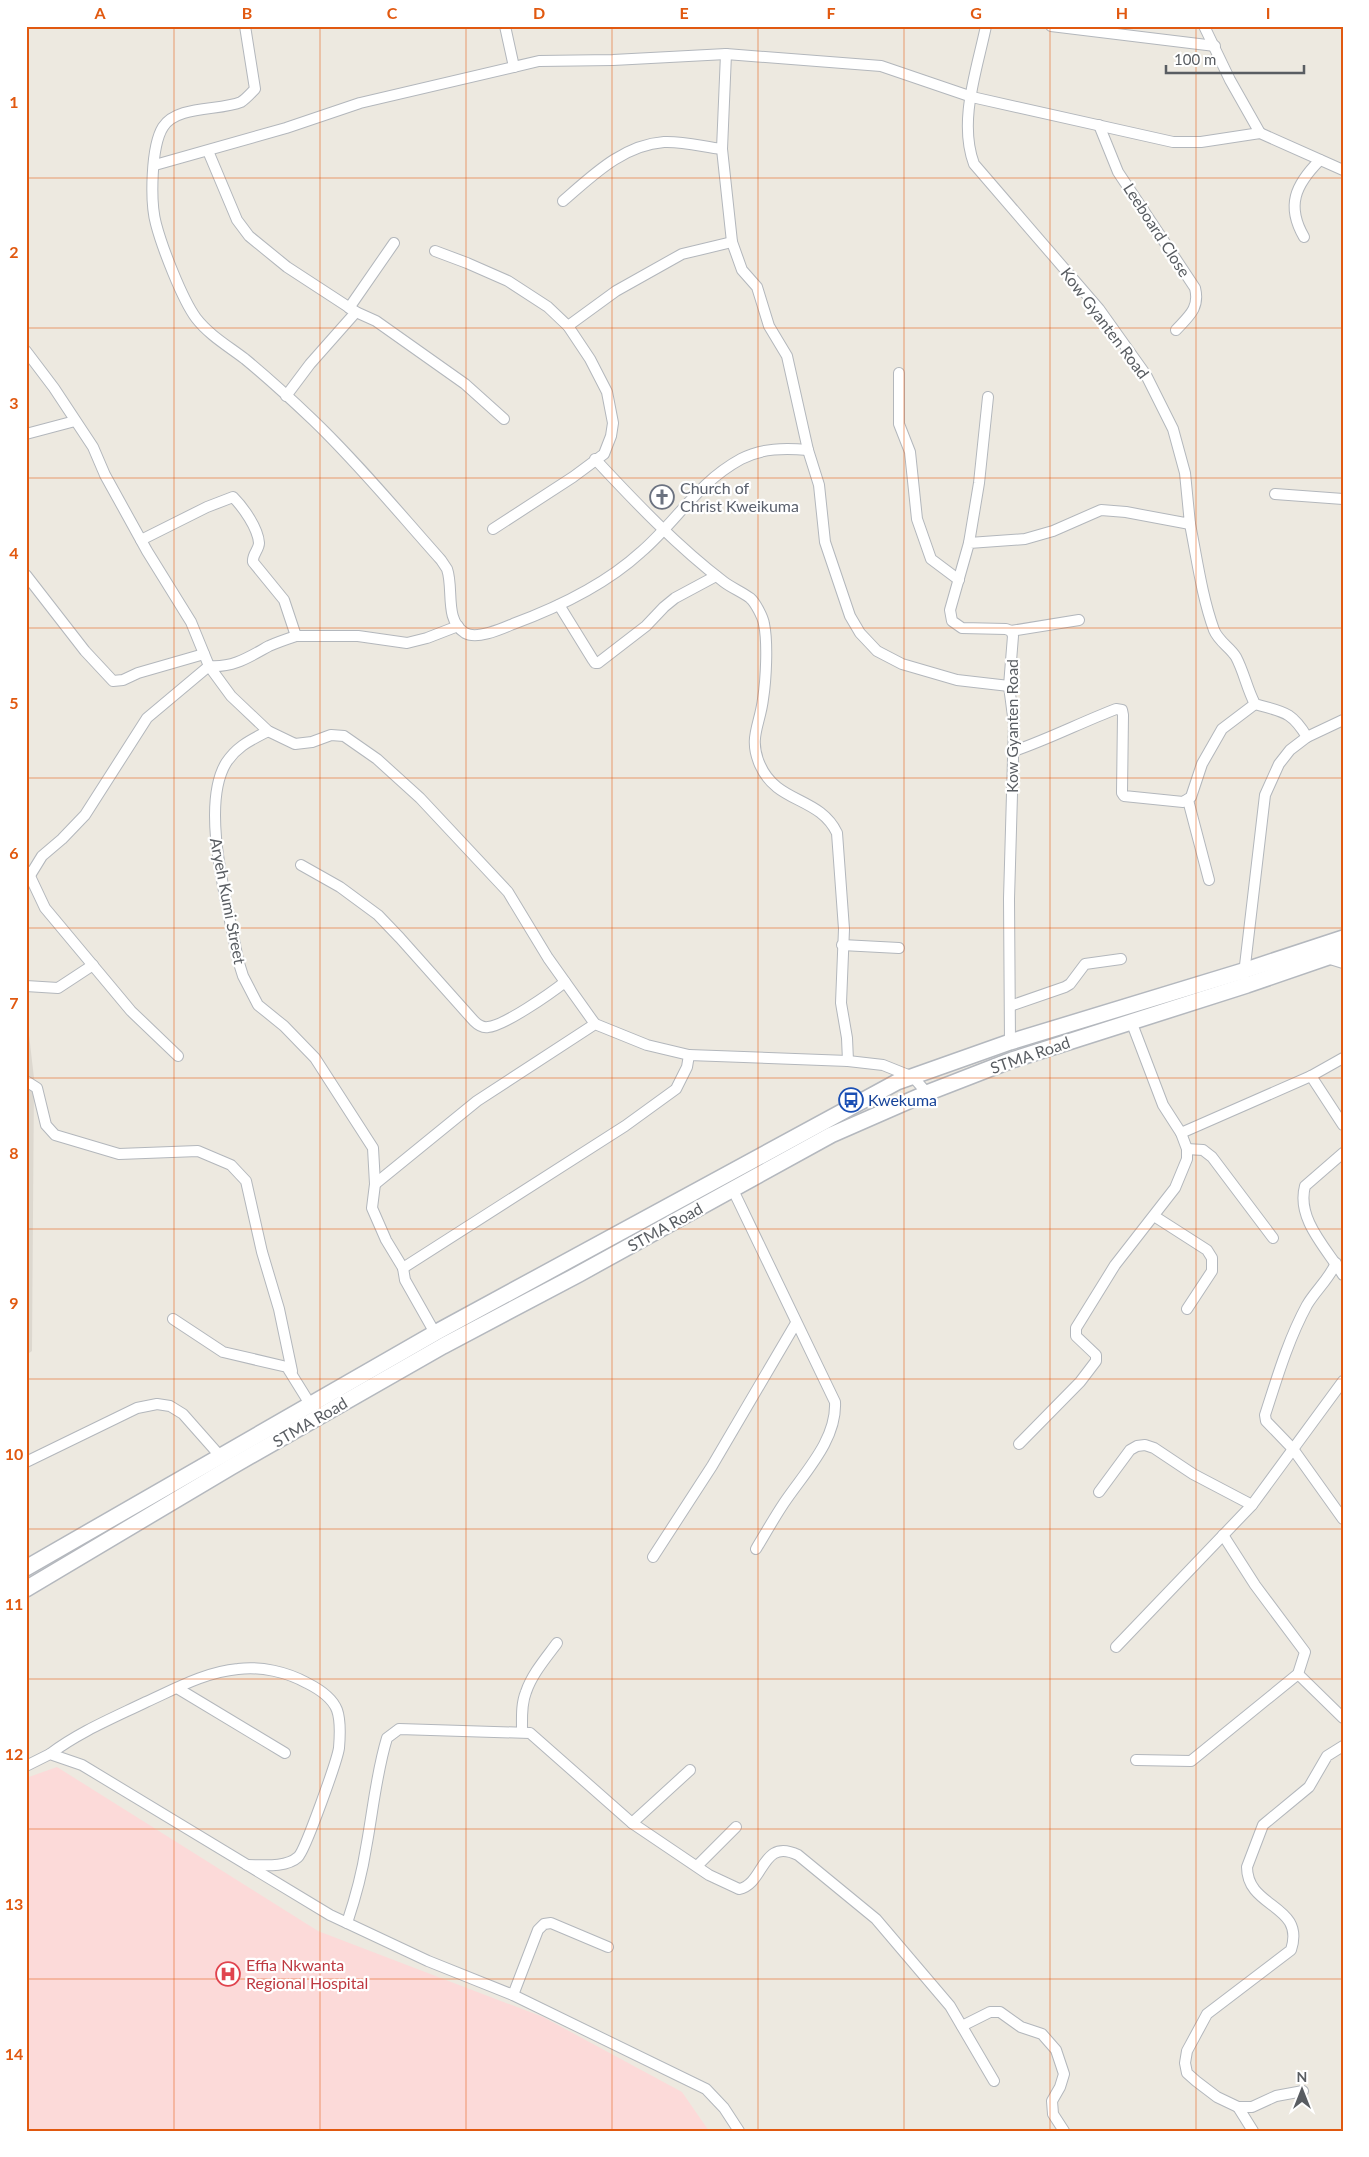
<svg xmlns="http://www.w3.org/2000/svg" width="1369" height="2157" font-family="Lato,sans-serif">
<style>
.education{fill:#ddd8cf}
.medical{fill:#fcdad9}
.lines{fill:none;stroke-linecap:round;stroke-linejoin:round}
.street-casing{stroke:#b3b7bc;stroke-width:12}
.secondary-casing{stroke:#b4b8be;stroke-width:18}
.street{stroke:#fff;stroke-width:10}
.secondary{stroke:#fff;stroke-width:15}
.grid{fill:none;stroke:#e15910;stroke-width:1;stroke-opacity:0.55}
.labels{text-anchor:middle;stroke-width:4.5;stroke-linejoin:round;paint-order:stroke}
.street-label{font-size:16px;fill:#595d62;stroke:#fff}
.worship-label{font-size:16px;fill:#5b616d;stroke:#fff;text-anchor:start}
.transit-label{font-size:16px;fill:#164399;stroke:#fff;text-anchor:start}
.health-label{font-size:16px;fill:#be3a42;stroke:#fff;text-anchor:start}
.neatline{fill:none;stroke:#e15910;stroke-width:2}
.grid-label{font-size:16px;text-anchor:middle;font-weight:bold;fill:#e15910}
</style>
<rect width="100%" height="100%" fill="#ede9e0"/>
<polygon class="education" points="26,1009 34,1078 32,1351 26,1355"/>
<polygon class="medical" points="57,1767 318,1931 543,2017 682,2092 709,2131 26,2131 26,1778"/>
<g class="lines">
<g class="street-casing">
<g id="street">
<path d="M245,26L255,89C251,93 246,99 241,102C220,111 177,105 163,127C151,146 150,202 156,224C162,247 182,299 196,318C209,335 228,346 245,359C268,378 291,399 313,420C358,463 399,513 441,560C443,563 445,566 447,569C454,589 444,620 465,633C477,640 501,629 513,624C559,607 605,585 641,552C677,521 697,483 741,459C762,448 785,448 808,450"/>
<polyline points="505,26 514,67"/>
<path d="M986,26C977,70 958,121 974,164L1099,309L1146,375L1173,429L1185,473L1190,524L1126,512L1101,510L1053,531L1025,539L969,543L950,610L952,621L962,628L1006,629L1011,631L1013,636L1009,686L1014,724L1009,899L1010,1042"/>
<polyline points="1051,26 1215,46"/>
<polyline points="1204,26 1230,80 1260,133"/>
<polyline points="726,54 722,149 732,242 742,270 757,287 769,326 787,356 808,450 819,485 825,542 850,616 860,633 877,651 902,664 957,680 1009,686"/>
<path d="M1099,125L1118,172L1195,288C1200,308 1189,316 1176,330"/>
<polyline points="208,151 237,220 249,236 287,267 356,312 376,321 465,384 504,419"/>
<polyline points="155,165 286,128 360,103 539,61 613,60 726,54 881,66 972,97 1173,142 1201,142 1260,133 1343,170"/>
<path d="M563,201C593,175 623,145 664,142C683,141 704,147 722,149"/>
<path d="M1304,237C1286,206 1295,185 1320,160"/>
<polyline points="435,251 467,263 508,281 548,307 568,326 590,359 607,392 613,423 611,436 604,454 573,477 493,529"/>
<polyline points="349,308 394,243"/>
<polyline points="568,326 616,291 682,254 732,242"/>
<polyline points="26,351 54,388 93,447 105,475 147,551 191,622 209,666 231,696 268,731 295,744 312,742 331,735 344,736 377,759 420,798 508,892 548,958 595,1024"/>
<polyline points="899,373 899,424 910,452 917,519 931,559 959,580"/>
<polyline points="286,396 310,364 356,312"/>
<polyline points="26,434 75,421"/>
<path d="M595,459C636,503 677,546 724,582C732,588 742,592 750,598C755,602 763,617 764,624C768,643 766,680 763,699C760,725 748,738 760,765C777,804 819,796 837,833L844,929L841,1003L847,1038L848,1061"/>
<polyline points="1275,494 1343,499"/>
<path d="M1190,524C1197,559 1202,597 1214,630C1219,642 1230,647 1236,657C1244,672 1247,689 1255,704C1282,712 1291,710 1307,737"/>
<polyline points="969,543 979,483 988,397"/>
<polyline points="26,575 85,651 113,681 123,680 138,673 204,654"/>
<polyline points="559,605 593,660 595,663 598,663 646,626 664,607 675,598 716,576"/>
<polyline points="1011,631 1079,620"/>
<polyline points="296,636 358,636 407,643 427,638 458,626"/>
<path d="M268,731C251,740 237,746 226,763C199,808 229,909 238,960L243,976L258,1005L284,1026L315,1058L373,1148L375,1184L372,1208L386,1240L403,1268L405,1280L435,1333"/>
<path d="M1014,751C1049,739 1082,722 1116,709L1122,710L1123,715L1122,793L1124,796L1183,802L1191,797L1202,764L1222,729L1255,704"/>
<polyline points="1188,800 1209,880"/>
<path d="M301,865L340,887L378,915L400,938L474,1021C478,1025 482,1028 488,1027C504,1026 551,993 565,982"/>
<polyline points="28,872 45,908 131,1011 178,1056"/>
<path d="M26,882L42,856L62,839L85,815L147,718L209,666C233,668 249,657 269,646C278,642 287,639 296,636L284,600L253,562C252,554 259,550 259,543C258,528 243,507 233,497L207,507L141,540"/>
<polyline points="842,945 899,948"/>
<polyline points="1327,958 1343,963"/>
<polyline points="1244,974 1265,795 1279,764 1290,750 1307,737 1343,720"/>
<polyline points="26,986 58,988 93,965"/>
<polyline points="1010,1006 1065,987 1070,984 1085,964 1121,959"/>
<polyline points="1311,1076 1343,1125"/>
<polyline points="26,1081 37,1088 46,1125 55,1135 119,1154 198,1151 231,1165 246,1181 262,1252 279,1309 292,1371"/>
<polyline points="1181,1133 1311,1076 1343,1058"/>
<polyline points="1187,1149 1203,1150 1212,1157 1273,1238"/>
<path d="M1343,1153L1305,1186C1296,1219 1327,1249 1343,1275"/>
<polyline points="375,1184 477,1101 595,1024 647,1045 689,1055"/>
<path d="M733,1190L835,1402C837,1440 804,1473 784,1503C774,1518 765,1534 756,1549"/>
<polyline points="1154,1216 1207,1250 1212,1258 1212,1271 1187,1309"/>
<path d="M1336,1263C1329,1279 1316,1290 1307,1305C1288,1340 1277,1378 1265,1415L1266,1421L1293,1449L1343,1519"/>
<polyline points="403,1268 625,1126 676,1089 687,1067 689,1055 848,1061 883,1065 913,1077 927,1093"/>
<polyline points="173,1319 223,1352 287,1367 310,1404"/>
<polyline points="1019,1444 1080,1382 1096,1361 1096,1355 1076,1336 1076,1328 1115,1265 1175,1188 1187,1159 1187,1149 1181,1133 1163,1105 1131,1021"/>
<polyline points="26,1462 137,1408 157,1404 170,1406 183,1414 221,1457"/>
<polyline points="1099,1492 1130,1450 1137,1446 1145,1445 1154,1448 1193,1474 1252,1505"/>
<polyline points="653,1557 712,1466 796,1323"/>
<polyline points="1116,1647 1252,1505 1343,1381"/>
<polyline points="1298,1674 1343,1718"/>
<polyline points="177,1688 285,1753"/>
<path d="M522,1731C522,1718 521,1704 526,1692C532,1674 546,1658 557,1643"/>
<path d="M50,1754C79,1732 113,1718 146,1702C175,1689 205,1672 238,1669C261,1666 287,1672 307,1683C319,1689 332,1697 337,1710C341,1721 340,1736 339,1748C337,1761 305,1851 298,1857C286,1868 262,1865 247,1865"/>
<polyline points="1136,1760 1191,1761 1298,1674 1305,1652 1255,1585 1223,1535"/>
<polyline points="26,1766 50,1754 82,1765 330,1915 428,1961 513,1995 706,2089 724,2108 739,2131"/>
<polyline points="632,1823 690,1770"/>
<polyline points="697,1866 736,1827"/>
<path d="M347,1923C355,1899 362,1874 366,1848C373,1811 376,1774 387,1738L399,1729L530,1733L632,1823L709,1875L739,1889C765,1884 761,1837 798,1855L876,1919L950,2006L994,2081"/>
<polyline points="513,1995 538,1930 544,1924 551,1923 608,1947"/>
<polyline points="962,2026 990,2012 1000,2012 1021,2027 1042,2034 1056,2050 1064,2074 1060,2087 1052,2101 1053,2114 1064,2131"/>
<path d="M1303,2091L1276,2096L1252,2107H1238L1217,2097L1196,2081L1187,2073L1185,2063L1187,2051L1207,2014L1291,1950C1306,1904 1247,1909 1247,1867L1263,1825L1309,1787L1327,1756L1343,1746"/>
<polyline points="1238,2107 1253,2131"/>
</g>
</g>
<g class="secondary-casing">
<g id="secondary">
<polyline points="26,1568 435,1333 897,1082 1010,1042 1243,971 1343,938"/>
<polyline points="26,1589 231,1467 443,1346 579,1274 831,1135 927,1093 1012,1060 1247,985 1343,952"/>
</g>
</g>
<use href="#street" class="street"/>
<use href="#secondary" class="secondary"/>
</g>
<path class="grid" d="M174,26V2131M320,26V2131M466,26V2131M612,26V2131M758,26V2131M904,26V2131M1050,26V2131M1196,26V2131M26,178H1343M26,328H1343M26,478H1343M26,628H1343M26,778H1343M26,928H1343M26,1078H1343M26,1229H1343M26,1379H1343M26,1529H1343M26,1679H1343M26,1829H1343M26,1979H1343"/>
<defs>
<g id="church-ring" transform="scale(1.25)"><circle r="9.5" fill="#fff" stroke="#6b7280" stroke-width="1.5"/><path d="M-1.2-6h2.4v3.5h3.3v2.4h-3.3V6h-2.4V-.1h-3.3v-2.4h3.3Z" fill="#6b7280"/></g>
<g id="bus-ring" transform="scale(1.25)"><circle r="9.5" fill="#fff" stroke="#1a4fb4" stroke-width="1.5"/><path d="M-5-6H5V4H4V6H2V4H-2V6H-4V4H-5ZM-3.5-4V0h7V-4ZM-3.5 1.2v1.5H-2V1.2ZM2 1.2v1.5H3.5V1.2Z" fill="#1a4fb4"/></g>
<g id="hospital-ring" transform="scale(1.25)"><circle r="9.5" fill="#fff" stroke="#e0444e" stroke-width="1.5"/><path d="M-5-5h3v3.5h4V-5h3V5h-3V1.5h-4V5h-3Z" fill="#e0444e"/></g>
</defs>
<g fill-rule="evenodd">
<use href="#church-ring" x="662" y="497"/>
<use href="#bus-ring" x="851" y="1100"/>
<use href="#hospital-ring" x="228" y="1974"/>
</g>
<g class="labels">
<g class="street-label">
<text transform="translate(1157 230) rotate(57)" y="6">Leeboard Close</text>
<text transform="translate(1105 323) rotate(53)" y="6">Kow Gyanten Road</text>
<text transform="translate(1012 726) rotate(-90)" y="6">Kow Gyanten Road</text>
<text transform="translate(228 901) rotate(79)" y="6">Aryeh Kumi Street</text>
<text transform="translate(1030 1055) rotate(-19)" y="6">STMA Road</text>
<text transform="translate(665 1227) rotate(-29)" y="6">STMA Road</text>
<text transform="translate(310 1422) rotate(-30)" y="6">STMA Road</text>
</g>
<g class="worship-label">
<text x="680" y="494">Church of<tspan x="680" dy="18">Christ Kweikuma</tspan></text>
</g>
<g class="transit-label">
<text x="868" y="1106">Kwekuma</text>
</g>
<g class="health-label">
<text x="246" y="1971">Effia Nkwanta<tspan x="246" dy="18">Regional Hospital</tspan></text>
</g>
</g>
<rect width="1369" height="2157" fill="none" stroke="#ffffff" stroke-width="55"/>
<g transform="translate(1302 2090)" stroke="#ffffff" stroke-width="4" paint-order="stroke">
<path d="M0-4L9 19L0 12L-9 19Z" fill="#595d62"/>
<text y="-8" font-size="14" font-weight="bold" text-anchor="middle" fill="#595d62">N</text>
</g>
<path d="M1166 65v8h138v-8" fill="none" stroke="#595d62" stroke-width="2.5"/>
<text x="1174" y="65" font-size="15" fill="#595d62" stroke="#ffffff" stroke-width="4" paint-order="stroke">100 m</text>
<rect x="28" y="28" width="1314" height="2102" class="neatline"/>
<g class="grid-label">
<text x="100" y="19">A</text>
<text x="247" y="19">B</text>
<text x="392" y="19">C</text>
<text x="539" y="19">D</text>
<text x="684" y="19">E</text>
<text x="831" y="19">F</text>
<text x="976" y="19">G</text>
<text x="1122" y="19">H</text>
<text x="1268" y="19">I</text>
<text x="14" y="108">1</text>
<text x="14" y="258">2</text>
<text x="14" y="409">3</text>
<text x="14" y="559">4</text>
<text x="14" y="709">5</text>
<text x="14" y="859">6</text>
<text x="14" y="1009">7</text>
<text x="14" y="1159">8</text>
<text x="14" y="1309">9</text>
<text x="14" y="1460">10</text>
<text x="14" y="1610">11</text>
<text x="14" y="1760">12</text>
<text x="14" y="1910">13</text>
<text x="14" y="2060">14</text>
</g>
</svg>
